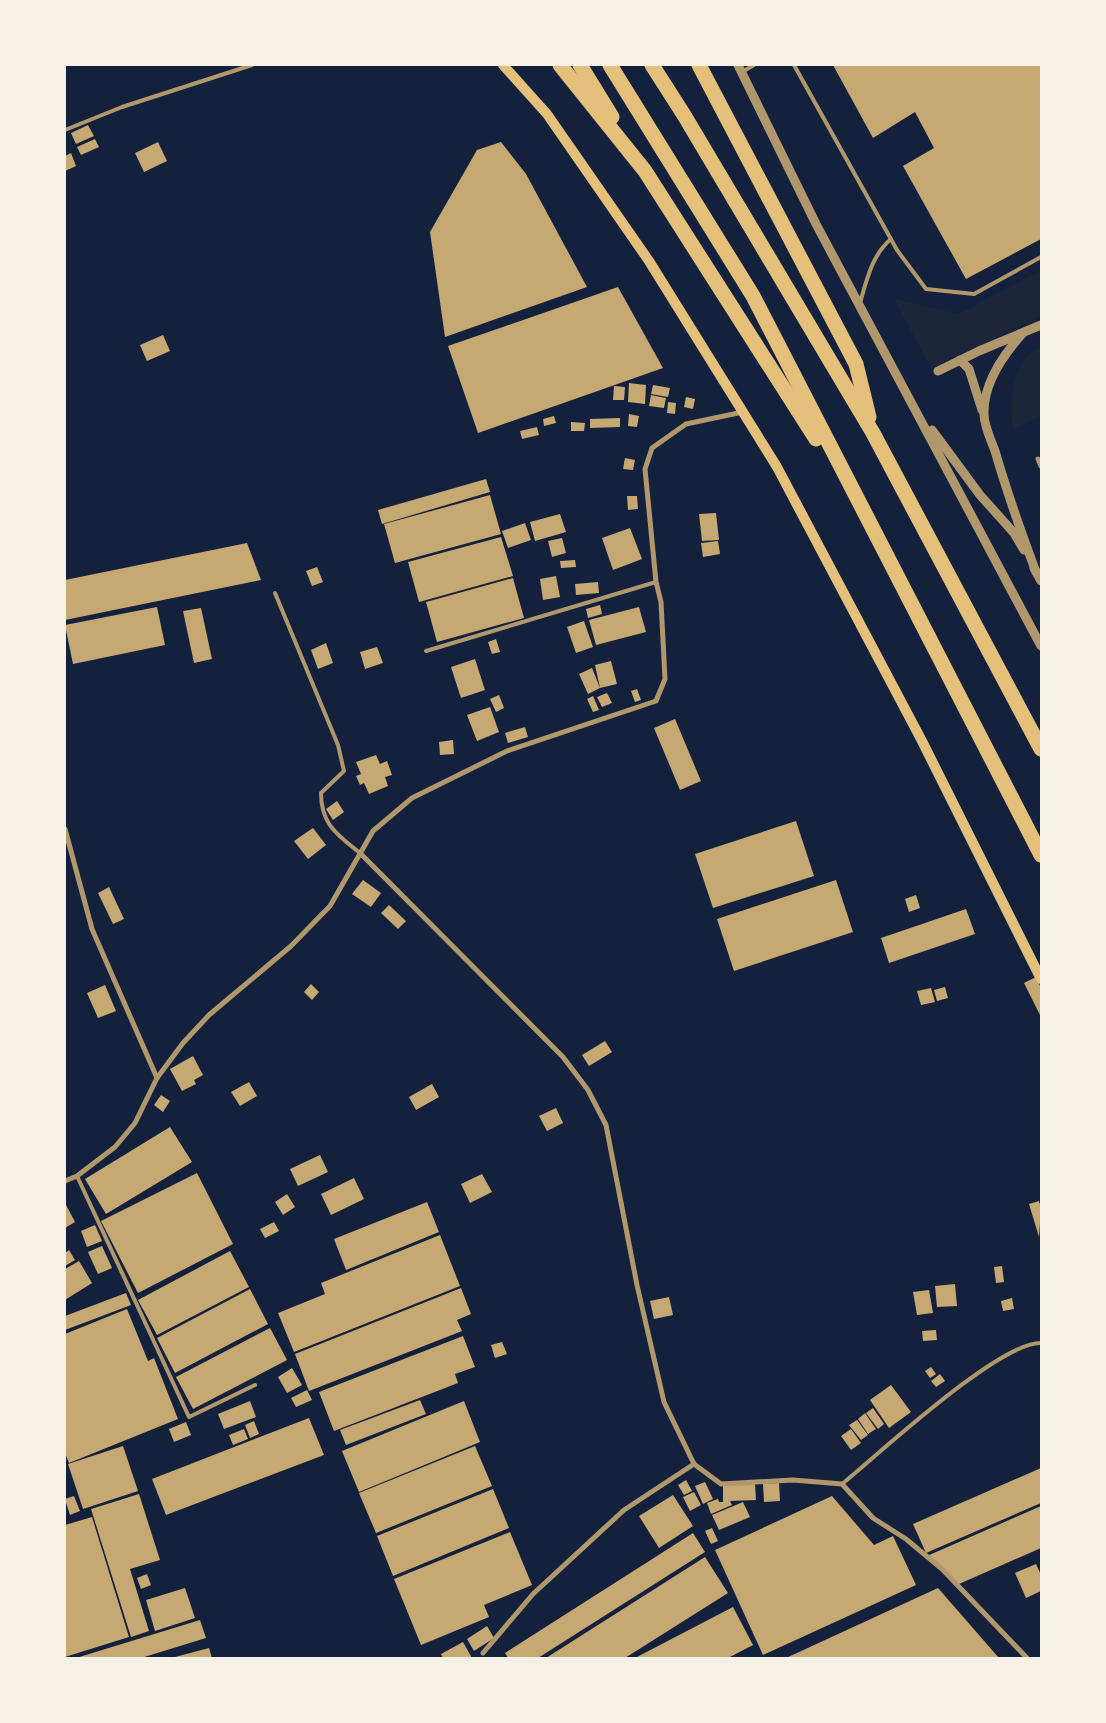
<svg xmlns="http://www.w3.org/2000/svg" width="1106" height="1723" font-family="Rubik,sans-serif">
<style>
.green{fill:#1d2539}
.building{fill:#c6a872}
.lines{fill:none;stroke-linecap:round;stroke-linejoin:round}
.service{stroke:#b1986c;stroke-width:4}
.minor{stroke:#b1986c;stroke-width:5}
.tertiary{stroke:#b1986c;stroke-width:9}
.secondary{stroke:#e5c07b;stroke-width:10}
.motorway{stroke:#e5c07b;stroke-width:15}
</style>
<rect width="100%" height="100%" fill="#14213d"/>
<g class="green">
<polygon points="1041,270 1041,316 931,368 894,299 959,314"/>
<path d="M1041,347V415L1014,430C1008,404 1012,359 1041,347Z"/>
</g>
<g class="building">
<polygon points="833,65 1041,65 1041,239 966,279 903,166 934,148 915,112 873,138"/>
<polygon points="88,125 94,136 76,144 71,133"/>
<polygon points="95,139 99,147 81,155 77,147"/>
<polygon points="158,142 167,161 144,172 135,153"/>
<polygon points="501,142 526,174 587,287 445,337 430,232 477,150"/>
<polygon points="71,153 76,166 65,171 65,156"/>
<polygon points="618,287 663,368 478,433 448,346"/>
<polygon points="163,335 170,351 147,361 140,345"/>
<polygon points="629,383 646,385 645,404 628,402"/>
<polygon points="653,385 670,388 668,397 651,394"/>
<polygon points="614,386 625,387 624,400 613,400"/>
<polygon points="651,395 666,398 664,408 649,406"/>
<polygon points="686,397 695,399 693,409 684,407"/>
<polygon points="668,402 676,403 675,414 667,413"/>
<polygon points="629,414 639,416 637,427 628,426"/>
<polygon points="554,416 556,423 544,426 543,419"/>
<polygon points="620,418 620,427 590,428 590,419"/>
<polygon points="571,422 585,423 584,431 571,431"/>
<polygon points="537,427 539,435 522,439 520,431"/>
<polygon points="625,458 635,460 633,470 623,469"/>
<polygon points="486,479 490,492 382,524 378,510"/>
<polygon points="490,495 501,534 395,563 384,524"/>
<polygon points="627,496 637,496 638,509 628,510"/>
<polygon points="716,513 719,540 702,541 699,514"/>
<polygon points="560,514 566,532 535,541 530,522"/>
<polygon points="525,523 531,540 508,548 502,531"/>
<polygon points="630,528 642,559 613,570 602,538"/>
<polygon points="501,537 513,576 419,602 408,562"/>
<polygon points="562,538 566,553 552,557 548,541"/>
<polygon points="718,541 720,554 703,557 701,543"/>
<polygon points="247,543 261,580 65,620 65,580"/>
<polygon points="575,560 576,567 561,568 560,561"/>
<polygon points="317,567 323,582 312,586 306,571"/>
<polygon points="556,576 560,597 543,600 540,579"/>
<polygon points="513,578 524,618 437,642 426,602"/>
<polygon points="598,582 599,593 576,595 575,584"/>
<polygon points="600,605 602,614 588,618 586,609"/>
<polygon points="157,607 165,645 73,664 65,625"/>
<polygon points="639,607 646,632 596,645 589,620"/>
<polygon points="201,608 212,659 194,663 183,611"/>
<polygon points="584,621 593,647 576,653 567,627"/>
<polygon points="496,639 500,652 492,654 488,642"/>
<polygon points="326,643 333,663 318,669 311,650"/>
<polygon points="377,647 383,663 365,669 360,652"/>
<polygon points="475,659 485,690 461,698 451,667"/>
<polygon points="611,661 617,684 600,688 595,665"/>
<polygon points="592,668 600,688 588,694 579,674"/>
<polygon points="637,689 641,700 635,702 631,691"/>
<polygon points="607,693 612,703 602,707 597,697"/>
<polygon points="499,695 504,708 496,712 490,699"/>
<polygon points="593,696 599,710 593,712 587,699"/>
<polygon points="490,707 499,732 477,741 467,715"/>
<polygon points="675,719 701,781 680,790 654,728"/>
<polygon points="525,727 528,737 508,743 505,733"/>
<polygon points="453,740 454,754 440,755 439,742"/>
<polygon points="376,755 380,764 387,761 392,775 385,777 388,786 369,794 364,783 360,785 356,776 361,774 356,762"/>
<polygon points="337,801 344,812 333,820 326,809"/>
<polygon points="796,821 814,876 713,908 695,854"/>
<polygon points="313,828 326,845 308,859 294,841"/>
<polygon points="363,880 381,893 371,907 352,894"/>
<polygon points="836,880 853,932 734,971 717,919"/>
<polygon points="109,887 124,919 113,924 98,893"/>
<polygon points="916,895 920,908 909,912 905,899"/>
<polygon points="389,905 406,921 398,929 381,913"/>
<polygon points="966,909 975,934 889,963 881,938"/>
<polygon points="1036,977 1041,988 1041,1017 1024,983"/>
<polygon points="311,984 319,992 312,1000 304,992"/>
<polygon points="105,985 116,1011 98,1018 87,993"/>
<polygon points="945,987 948,998 937,1001 934,990"/>
<polygon points="931,988 935,1002 921,1005 917,991"/>
<polygon points="605,1041 612,1052 589,1066 582,1055"/>
<polygon points="193,1056 203,1075 194,1080 196,1084 182,1091 170,1069"/>
<polygon points="249,1082 257,1096 240,1106 231,1092"/>
<polygon points="432,1084 439,1097 416,1110 409,1097"/>
<polygon points="161,1095 170,1101 163,1112 154,1105"/>
<polygon points="556,1108 563,1123 547,1131 539,1116"/>
<polygon points="170,1127 192,1162 106,1214 85,1179"/>
<polygon points="320,1155 328,1172 298,1186 290,1169"/>
<polygon points="197,1173 233,1244 138,1293 101,1221"/>
<polygon points="482,1174 492,1192 470,1203 461,1184"/>
<polygon points="354,1178 364,1199 331,1215 321,1194"/>
<polygon points="287,1194 295,1207 283,1215 275,1202"/>
<polygon points="1039,1201 1041,1209 1039,1237 1029,1204"/>
<polygon points="427,1202 439,1232 346,1270 334,1239"/>
<polygon points="65,1203 75,1222 65,1228"/>
<polygon points="274,1222 279,1231 265,1238 260,1229"/>
<polygon points="95,1225 102,1241 87,1247 81,1231"/>
<polygon points="440,1235 460,1286 294,1352 278,1313 325,1294 321,1283"/>
<polygon points="102,1246 112,1268 98,1274 88,1252"/>
<polygon points="69,1250 75,1260 65,1266 65,1253"/>
<polygon points="230,1251 249,1287 157,1335 138,1300"/>
<polygon points="79,1261 92,1283 65,1300 65,1269"/>
<polygon points="1002,1266 1004,1282 996,1283 994,1267"/>
<polygon points="955,1284 957,1306 937,1307 935,1286"/>
<polygon points="461,1288 471,1314 457,1320 462,1331 309,1391 295,1354"/>
<polygon points="250,1289 268,1324 175,1373 157,1338"/>
<polygon points="929,1290 933,1313 917,1315 913,1292"/>
<polygon points="126,1293 131,1305 65,1330 65,1316"/>
<polygon points="669,1297 673,1315 654,1319 650,1301"/>
<polygon points="1012,1298 1014,1309 1003,1311 1001,1301"/>
<polygon points="127,1309 148,1361 154,1358 178,1419 69,1463 65,1453 65,1334"/>
<polygon points="270,1328 287,1360 193,1409 176,1377"/>
<polygon points="936,1330 937,1340 923,1341 922,1331"/>
<polygon points="463,1336 475,1367 455,1374 458,1383 334,1431 319,1392"/>
<polygon points="502,1342 507,1354 495,1358 491,1345"/>
<polygon points="931,1367 936,1374 930,1378 925,1371"/>
<polygon points="292,1368 302,1385 287,1393 278,1377"/>
<polygon points="940,1374 945,1381 936,1387 931,1381"/>
<polygon points="891,1385 911,1412 889,1428 870,1400"/>
<polygon points="307,1390 312,1400 296,1407 291,1398"/>
<polygon points="420,1400 426,1414 346,1445 340,1430"/>
<polygon points="250,1401 256,1417 224,1429 218,1414"/>
<polygon points="464,1401 480,1442 359,1492 342,1451"/>
<polygon points="873,1408 884,1424 878,1429 866,1413"/>
<polygon points="865,1413 876,1429 868,1434 858,1419"/>
<polygon points="309,1418 324,1455 166,1515 152,1479"/>
<polygon points="857,1420 868,1435 861,1440 849,1425"/>
<polygon points="254,1421 259,1434 250,1438 245,1425"/>
<polygon points="186,1422 191,1435 174,1442 169,1429"/>
<polygon points="244,1429 248,1439 233,1445 229,1435"/>
<polygon points="851,1429 861,1443 851,1450 841,1436"/>
<polygon points="123,1446 138,1491 83,1509 68,1464"/>
<polygon points="475,1446 492,1486 376,1533 359,1493"/>
<polygon points="1041,1468 1041,1503 926,1553 913,1524"/>
<polygon points="686,1480 692,1491 684,1495 678,1485"/>
<polygon points="705,1482 713,1499 703,1504 695,1486"/>
<polygon points="779,1483 780,1501 764,1502 763,1484"/>
<polygon points="755,1484 756,1500 730,1501 732,1505 711,1514 707,1503 718,1499 719,1502 723,1502 723,1485"/>
<polygon points="493,1489 509,1528 393,1576 377,1536"/>
<polygon points="694,1492 701,1505 690,1511 683,1497"/>
<polygon points="139,1494 160,1560 130,1569 149,1631 131,1637 91,1509"/>
<polygon points="673,1495 693,1526 659,1548 639,1516"/>
<polygon points="74,1496 80,1511 70,1515 65,1499"/>
<polygon points="832,1496 874,1545 893,1536 916,1585 763,1655 715,1550"/>
<polygon points="743,1502 750,1517 719,1530 712,1515"/>
<polygon points="1041,1506 1041,1548 959,1584 927,1556"/>
<polygon points="92,1517 129,1637 65,1657 65,1525"/>
<polygon points="712,1528 718,1541 711,1544 705,1531"/>
<polygon points="510,1532 532,1585 484,1605 489,1617 421,1645 394,1579"/>
<polygon points="693,1533 705,1552 538,1658 508,1658 505,1653"/>
<polygon points="705,1557 728,1593 625,1658 546,1658"/>
<polygon points="1036,1564 1041,1575 1041,1591 1026,1598 1015,1573"/>
<polygon points="147,1574 151,1585 141,1589 137,1578"/>
<polygon points="185,1588 195,1618 155,1631 146,1600"/>
<polygon points="938,1588 999,1658 786,1658"/>
<polygon points="733,1607 753,1645 728,1658 635,1658"/>
<polygon points="200,1620 206,1638 141,1658 76,1658"/>
<polygon points="487,1626 494,1638 474,1651 467,1639"/>
<polygon points="463,1642 472,1658 443,1658 441,1654"/>
<polygon points="209,1648 212,1658 175,1658 175,1657"/>
</g>
<g class="lines">
<g class="service">
<polyline points="794,65 897,250 926,289 974,294 1041,257"/>
<polyline points="742,72 754,65"/>
<polyline points="65,130 122,107 252,65"/>
<path d="M860,303C867,279 872,255 891,239"/>
<path d="M275,593L338,745L344,771L321,793C321,825 338,835 360,853"/>
<polyline points="426,651 656,582"/>
<polyline points="77,1176 189,1417 255,1385"/>
<path d="M842,1484C880,1453 999,1342 1041,1343"/>
</g>
<g class="minor">
<polyline points="1038,459 1041,466"/>
<polyline points="65,829 92,929 157,1078"/>
<polyline points="360,853 563,1057 588,1090 606,1125 637,1285 664,1402 694,1464 721,1484 793,1480 842,1484 873,1518 906,1539 942,1569 1027,1658"/>
<polyline points="65,1181 77,1176 115,1147 135,1123 157,1078 183,1043 209,1015 291,946 330,906 373,831 412,798 507,751 656,701 665,679 661,602 656,582 645,469 652,448 686,424 743,412"/>
<polyline points="483,1653 533,1594 624,1510 694,1464"/>
</g>
<g class="tertiary">
<polyline points="738,65 816,224 1041,646"/>
<path d="M1023,333C1003,355 983,383 984,414C984,426 991,440 995,451C1007,492 1021,532 1036,572"/>
<polyline points="960,360 969,369 982,410"/>
<polyline points="938,371 979,351 1041,325"/>
<polyline points="932,430 980,495 1014,533 1024,550"/>
<polyline points="1034,568 1041,581"/>
</g>
<polyline class="secondary" points="503,65 547,114 649,261 777,467 922,741 1041,979"/>
<g class="motorway">
<polyline points="560,65 645,171 816,439"/>
<polyline points="580,65 612,117"/>
<polyline points="610,65 753,296 1041,855"/>
<polyline points="652,65 684,115 873,433 1041,749"/>
<polyline points="699,65 856,364 869,417"/>
</g>
</g>
<rect width="1106" height="1723" fill="none" stroke="#f6f1e7" stroke-width="132"/>
</svg>
